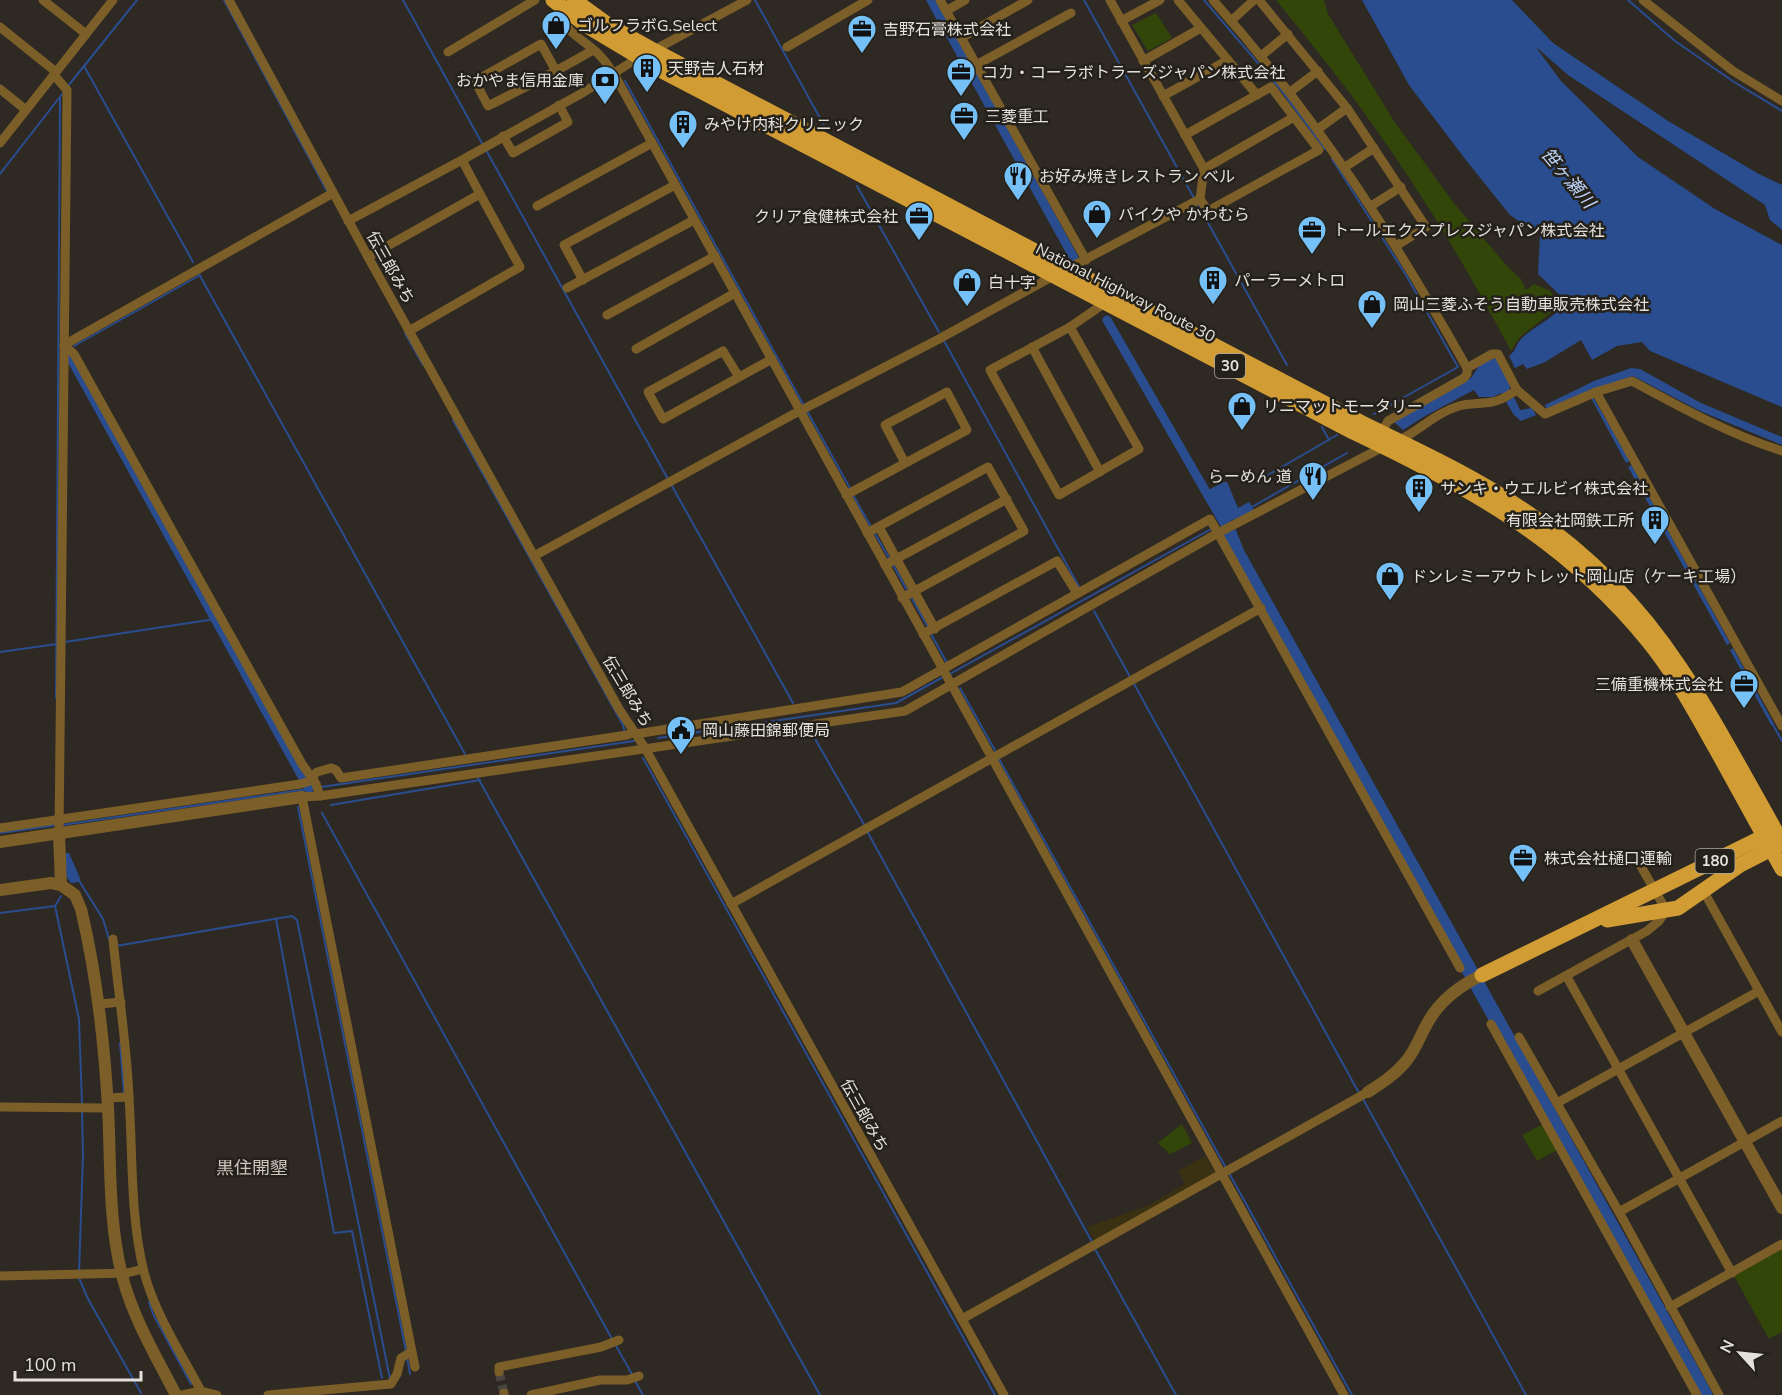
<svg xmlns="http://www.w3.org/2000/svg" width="1782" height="1395" font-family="'Nunito Sans','Noto Sans JP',sans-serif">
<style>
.green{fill:#324609}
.sand{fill:#393111}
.water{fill:#2a4d90}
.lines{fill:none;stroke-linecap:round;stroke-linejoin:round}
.stream{stroke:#2a4d90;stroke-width:2}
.canal{stroke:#2a4d90;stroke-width:9}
.river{stroke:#2a4d90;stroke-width:15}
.minor-tunnel{stroke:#49443f;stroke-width:9;stroke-dasharray:9 4.5;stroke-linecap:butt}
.minor{stroke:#7b5e28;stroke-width:9}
.tertiary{stroke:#7b5e28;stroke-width:12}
.trunk{stroke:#d29c34;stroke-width:15}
.labels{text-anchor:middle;stroke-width:5;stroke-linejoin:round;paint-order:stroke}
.shield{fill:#24201a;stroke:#aaa6a2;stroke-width:1.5}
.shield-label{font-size:15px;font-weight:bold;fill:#e4e0dc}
.poi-label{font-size:16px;fill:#e4e0dc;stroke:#24201a;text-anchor:start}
.street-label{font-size:16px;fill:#e4e0dc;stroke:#24201a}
.water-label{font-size:18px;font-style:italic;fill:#bdd3fa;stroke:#24201a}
.neighbourhood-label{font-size:18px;fill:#cbc5bd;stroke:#24201a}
</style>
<rect width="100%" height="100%" fill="#2e2923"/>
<g class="green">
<path d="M1276,0H1324L1328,14L1394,121L1453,202L1506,265L1521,279L1526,290L1534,284L1549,290L1562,304L1520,337L1511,351C1474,281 1434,213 1389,148C1354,96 1315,48 1276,0Z"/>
<polygon points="1156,13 1172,38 1148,51 1132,25"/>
<polygon points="1182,1124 1192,1143 1170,1154 1158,1143"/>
<polygon points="1543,1124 1557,1150 1537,1161 1522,1135"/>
<polygon points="1782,1249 1782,1332 1769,1339 1734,1276"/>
</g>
<polygon class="sand" points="1205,1156 1216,1174 1095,1241 1087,1227 1149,1205 1185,1184 1178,1171"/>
<g class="water">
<path d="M1362,0H1512L1553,43L1668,121L1759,174L1782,185V230L1770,220L1765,205L1568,75L1535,46L1561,81L1638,157L1715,209L1782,245V407L1650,351L1642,342L1617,346L1592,360L1581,340L1545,362L1527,369L1523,364L1515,368L1509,356C1516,351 1516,344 1522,338C1536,325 1558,317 1565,300L1538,274L1540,235L1510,215L1469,164L1409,85Z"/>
<polygon points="1495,358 1500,360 1511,380 1509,391 1502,395 1501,393 1493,397 1479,397 1474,390 1425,416 1403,430 1394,422 1471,378 1481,363"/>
<polygon points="1631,368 1640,369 1701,403 1782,437 1782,445 1700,411 1633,376 1547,410 1545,405 1594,381"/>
<polygon points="1514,397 1520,410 1532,408 1536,415 1521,421 1514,415 1506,402"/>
<polygon points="1593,397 1630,461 1626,463 1591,398"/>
<polygon points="1632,465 1730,643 1727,645 1628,467"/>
<polygon points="1223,482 1227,482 1238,508 1249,502 1254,510 1238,520 1234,519 1221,527 1201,492 1205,488 1207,491"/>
<polygon points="1733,648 1774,724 1771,725 1730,650"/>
<polygon points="64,853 69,853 80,878 79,882 71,883 65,875"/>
</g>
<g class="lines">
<g class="stream">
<polyline points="224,0 327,191"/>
<polyline points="403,0 483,145"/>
<polyline points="755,0 826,129"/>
<polyline points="1084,0 1194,198"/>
<polyline points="1204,0 1281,90 1325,149"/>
<polyline points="1628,0 1675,41 1734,82 1782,111"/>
<polyline points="84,66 193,262"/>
<polyline points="625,81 804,406"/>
<polyline points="68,86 137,0"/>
<polyline points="486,150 669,481"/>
<polyline points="1332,159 1406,275 1458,367 1374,414"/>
<polyline points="0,174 63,93"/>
<polyline points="857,186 939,332"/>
<polyline points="1197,203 1287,365"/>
<polyline points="199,274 465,754"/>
<polyline points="405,333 423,365"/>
<polyline points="943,339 1079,587"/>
<polyline points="74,346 200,275"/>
<polyline points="807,411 851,490"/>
<polyline points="453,420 623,725 625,733"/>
<polyline points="1322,427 1329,440"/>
<polyline points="1261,479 1337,435"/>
<polyline points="672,486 793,703"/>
<polyline points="853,495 871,527"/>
<polyline points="1250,508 1347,453"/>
<polyline points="874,532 889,558"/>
<polyline points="1233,544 1235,532"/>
<polyline points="892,563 908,592"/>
<polyline points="911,597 929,629"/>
<polyline points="1094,611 1130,677"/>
<polyline points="931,634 947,663"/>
<polyline points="65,642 215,619"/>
<polyline points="0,652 57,644"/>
<polyline points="948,675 1213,528"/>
<polyline points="1133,682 1359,1093"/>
<polyline points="960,688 997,754"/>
<polyline points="56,698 60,98"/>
<polyline points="1772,723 1782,741"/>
<polyline points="810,730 865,826"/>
<polyline points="658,738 896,703 943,677"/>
<polyline points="643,758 995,1395"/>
<polyline points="999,759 1226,1168"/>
<polyline points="478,778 820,1395"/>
<polyline points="321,787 634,741"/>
<polyline points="331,805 480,780"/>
<polyline points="298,807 406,1351"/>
<polyline points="322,813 612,1339"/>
<polyline points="62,825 315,788"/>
<polyline points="867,831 1092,1242"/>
<polyline points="0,833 57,825"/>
<polyline points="78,879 103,919 109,939"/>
<polyline points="55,906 79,1019 82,1105"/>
<polyline points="0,913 55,906 61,896"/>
<polyline points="276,919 334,1233 352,1231 382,1378"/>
<polyline points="116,946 292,916 297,920 390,1379"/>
<polyline points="120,1043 124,1094"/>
<polyline points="1363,1099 1526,1395"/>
<polyline points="1229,1173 1352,1395"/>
<polyline points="1095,1249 1176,1395"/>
<polyline points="79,1273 83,1156 82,1110"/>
<polyline points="79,1278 88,1299 141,1393"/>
<polyline points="149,1302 153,1314 191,1384"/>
<polyline points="615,1344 633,1376"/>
<polyline points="407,1357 410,1374"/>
<polyline points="635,1381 643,1395"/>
</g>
<g class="canal">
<polyline points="931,0 1074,258"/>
<polyline points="1107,320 1210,499"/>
<polyline points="70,357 309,789"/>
</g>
<g class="river">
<polyline points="1229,533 1237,553 1471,973"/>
<polyline points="1477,984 1705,1395"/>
</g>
<polyline class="minor-tunnel" points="499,1372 504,1393"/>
<g class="minor">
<polyline points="43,0 86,34"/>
<polyline points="229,0 368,257 619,709 645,748 1004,1395"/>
<polyline points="940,0 1086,260"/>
<polyline points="1110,0 1204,169"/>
<polyline points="1178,0 1257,95"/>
<path d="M1213,0C1315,115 1392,234 1467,368V374L1464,378L1388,421L1379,436"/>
<polyline points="1259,0 1347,108 1426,227 1396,246"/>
<polyline points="1643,0 1733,71 1782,101"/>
<path d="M561,7C561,35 587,39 602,58C607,63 610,69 614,74L1344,1395"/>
<polyline points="946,11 965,0"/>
<polyline points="1121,21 1160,0"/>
<polyline points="1231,21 1254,0"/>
<polyline points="0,27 56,72"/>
<polyline points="961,38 1028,0"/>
<polyline points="787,47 868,0"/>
<polyline points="448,52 535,0"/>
<polyline points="1261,56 1288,34"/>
<polyline points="1143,61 1201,28"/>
<polyline points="976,65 1071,13"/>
<path d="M556,71L541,44L475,81L488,106C524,88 559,70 593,50"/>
<polyline points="54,75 67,90 59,834"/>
<polyline points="0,89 26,110"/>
<polyline points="1290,92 1318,71"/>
<polyline points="1163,96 1228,60"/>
<polyline points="1318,129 1347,108"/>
<polyline points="1185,135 1271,87 1319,150 1208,211 1200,199 1204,169 1294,117"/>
<polyline points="503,136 513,153 568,122 559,105"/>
<polyline points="0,143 113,0"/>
<polyline points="462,160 480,194"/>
<polyline points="1345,167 1374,148"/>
<polyline points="537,206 652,143"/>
<polyline points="1371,206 1401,187"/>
<polyline points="348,221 462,160 584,92 630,63 747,0"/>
<polyline points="368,257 480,194 520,267 409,331"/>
<polyline points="1067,269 1200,199"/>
<polyline points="583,280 564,245 675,185"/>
<polyline points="567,288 694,220"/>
<polyline points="607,315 715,256"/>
<polygon points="1070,327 1139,449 1059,495 990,370"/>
<polyline points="1070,327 1099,307 1104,298"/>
<polyline points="64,345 74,354 302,764 316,784 320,796"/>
<polyline points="64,345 333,193"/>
<polyline points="1032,347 1100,472"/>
<polyline points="636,349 735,293"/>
<polyline points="1467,368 1492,354 1498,354 1517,390 1545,414 1596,392 1782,726"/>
<polyline points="739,377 723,351 648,392 663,419 772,359"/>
<path d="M1596,392L1632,381C1680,407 1729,434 1782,451"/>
<path d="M1398,441C1419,431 1435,413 1459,406C1469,403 1481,404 1492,402C1501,401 1509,395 1517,390"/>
<polyline points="846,495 967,430 947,392 885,425 905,463"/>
<polyline points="879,527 935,629"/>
<polyline points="867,533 988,467 1024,531 902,598"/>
<polyline points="534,556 792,415 939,339 1055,275"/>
<polyline points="885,565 1007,499"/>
<polyline points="923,634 1057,561 1077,593"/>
<polyline points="636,734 902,692 1210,519 1460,968"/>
<polyline points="311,777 317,772 331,768 336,770 341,778 627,735 634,732"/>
<polyline points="0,828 300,784 314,780"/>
<polyline points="1703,890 1782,1032"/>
<polyline points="731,904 1261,608"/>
<path d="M113,939C118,992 127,1045 129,1098C133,1156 130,1216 144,1272C155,1314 181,1353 201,1391"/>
<polyline points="1567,977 1732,1273"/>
<polyline points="1538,991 1647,931 1659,921 1666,910 1639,863"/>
<polyline points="100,1004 121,1002"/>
<polyline points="1491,1024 1697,1395"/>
<polyline points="1519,1037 1619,1212 1719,1395"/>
<polyline points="107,1098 129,1097"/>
<polyline points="1557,1103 1759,991"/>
<polyline points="0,1107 108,1108"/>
<polyline points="1619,1212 1782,1121"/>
<polyline points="0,1276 127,1273 143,1269"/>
<polyline points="1670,1307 1782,1244"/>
<polyline points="962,1319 1368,1092"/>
<polyline points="415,1367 302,797 320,796 905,711 1218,533 1385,446"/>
<polyline points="499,1372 499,1367 601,1347 619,1340"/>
<polyline points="504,1393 504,1395"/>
<polyline points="182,1395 201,1391 217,1395"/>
<polyline points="268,1395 391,1384 397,1374 401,1358 411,1352"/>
<polyline points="531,1395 600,1380 627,1380 639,1376"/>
</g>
<g class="tertiary">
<path d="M59,834L61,885L75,895L81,909C97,975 104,1040 108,1107C111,1164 108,1223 123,1279C134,1320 157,1358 176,1395"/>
<polyline points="0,842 302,797"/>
<polyline points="0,890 51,883 61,885"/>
<polyline points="1632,940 1782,1208"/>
<path d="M1368,1092C1382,1083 1396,1074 1407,1060C1416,1049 1420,1036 1427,1024C1439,1001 1459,986 1482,975"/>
</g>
<g class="trunk">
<path d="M553,0L587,26L664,72L1353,432C1469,487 1566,540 1648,641C1675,674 1695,712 1716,749C1738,789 1760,829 1782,869"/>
<path d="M574,0L610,26L655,51L1362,423C1417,450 1472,475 1522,509C1584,550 1638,604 1679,666C1717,722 1748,783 1782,842"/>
<polyline points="1607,920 1678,908 1740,865 1779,845"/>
<polyline points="1482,975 1773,832"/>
</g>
</g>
<defs>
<g id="shop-pin" transform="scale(1.5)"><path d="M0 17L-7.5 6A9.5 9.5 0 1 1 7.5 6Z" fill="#75c0f6" stroke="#24201a"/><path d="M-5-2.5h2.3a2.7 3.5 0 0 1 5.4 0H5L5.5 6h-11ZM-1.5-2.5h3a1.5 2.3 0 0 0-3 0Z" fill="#111"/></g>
<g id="office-pin" transform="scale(1.5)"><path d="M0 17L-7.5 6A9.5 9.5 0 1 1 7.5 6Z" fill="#75c0f6" stroke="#24201a"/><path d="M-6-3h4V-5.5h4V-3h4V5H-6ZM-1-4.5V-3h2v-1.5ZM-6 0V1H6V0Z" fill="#111"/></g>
<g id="building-pin" transform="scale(1.5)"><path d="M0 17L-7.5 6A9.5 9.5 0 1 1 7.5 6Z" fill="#75c0f6" stroke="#24201a"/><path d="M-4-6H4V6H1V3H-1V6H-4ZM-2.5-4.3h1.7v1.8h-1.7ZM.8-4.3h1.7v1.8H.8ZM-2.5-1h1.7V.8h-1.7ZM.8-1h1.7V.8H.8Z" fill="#111"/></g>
<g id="bank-pin" transform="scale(1.5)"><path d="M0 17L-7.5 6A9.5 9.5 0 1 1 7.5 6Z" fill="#75c0f6" stroke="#24201a"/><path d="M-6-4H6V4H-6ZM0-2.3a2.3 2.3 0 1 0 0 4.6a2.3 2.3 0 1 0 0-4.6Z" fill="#111"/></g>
<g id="restaurant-pin" transform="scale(1.5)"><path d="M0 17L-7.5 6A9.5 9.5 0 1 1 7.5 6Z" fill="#75c0f6" stroke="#24201a"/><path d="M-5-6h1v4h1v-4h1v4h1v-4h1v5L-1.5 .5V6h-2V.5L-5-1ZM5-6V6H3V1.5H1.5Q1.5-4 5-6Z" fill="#111"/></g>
<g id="civic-pin" transform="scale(1.5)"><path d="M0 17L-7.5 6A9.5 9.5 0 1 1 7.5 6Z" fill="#75c0f6" stroke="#24201a"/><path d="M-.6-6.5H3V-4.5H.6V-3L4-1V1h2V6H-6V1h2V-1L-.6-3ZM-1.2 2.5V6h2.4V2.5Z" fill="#111"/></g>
</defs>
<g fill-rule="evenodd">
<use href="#shop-pin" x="556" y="25"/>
<use href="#office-pin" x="862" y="29"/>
<use href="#building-pin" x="647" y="68"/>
<use href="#office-pin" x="961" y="72"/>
<use href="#bank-pin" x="605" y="80"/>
<use href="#office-pin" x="964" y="116"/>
<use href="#building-pin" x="683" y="124"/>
<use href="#restaurant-pin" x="1018" y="176"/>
<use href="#shop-pin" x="1097" y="214"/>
<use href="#office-pin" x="919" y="216"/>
<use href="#office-pin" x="1312" y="230"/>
<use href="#building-pin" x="1213" y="280"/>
<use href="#shop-pin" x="967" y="282"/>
<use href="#shop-pin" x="1372" y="304"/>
<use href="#shop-pin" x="1242" y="406"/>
<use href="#restaurant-pin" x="1313" y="476"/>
<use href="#building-pin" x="1419" y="488"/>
<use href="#building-pin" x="1655" y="520"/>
<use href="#shop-pin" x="1390" y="576"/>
<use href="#office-pin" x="1744" y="684"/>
<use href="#civic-pin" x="681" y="730"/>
<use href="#office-pin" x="1523" y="858"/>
</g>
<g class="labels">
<g class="shield">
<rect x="1215" y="354" width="30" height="24" rx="4.5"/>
<rect x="1695.5" y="849" width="39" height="24" rx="4.5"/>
</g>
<g class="shield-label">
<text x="1230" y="371">30</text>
<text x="1715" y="866">180</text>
</g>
<g class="poi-label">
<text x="577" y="31">ゴルフラボG.Select</text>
<text x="883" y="35">吉野石膏株式会社</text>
<text x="668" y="74">天野吉人石材</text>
<text x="982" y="78">コカ・コーラボトラーズジャパン株式会社</text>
<text x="584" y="86" text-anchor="end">おかやま信用金庫</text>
<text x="985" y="122">三菱重工</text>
<text x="704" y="130">みやけ内科クリニック</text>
<text x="1039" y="182">お好み焼きレストラン ベル</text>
<text x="1118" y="220">バイクや かわむら</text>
<text x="898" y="222" text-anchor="end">クリア食健株式会社</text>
<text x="1333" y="236">トールエクスプレスジャパン株式会社</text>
<text x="1234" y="286">パーラーメトロ</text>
<text x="988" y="288">白十字</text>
<text x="1393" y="310">岡山三菱ふそう自動車販売株式会社</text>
<text x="1263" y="412">リニマットモータリー</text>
<text x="1292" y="482" text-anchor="end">らーめん 道</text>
<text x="1440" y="494">サンキ・ウエルビイ株式会社</text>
<text x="1634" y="526" text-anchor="end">有限会社岡鉄工所</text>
<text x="1411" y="582">ドンレミーアウトレット岡山店（ケーキ工場）</text>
<text x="1723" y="690" text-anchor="end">三備重機株式会社</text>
<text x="702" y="736">岡山藤田錦郵便局</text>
<text x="1544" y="864">株式会社樋口運輸</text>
</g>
<g class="street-label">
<text transform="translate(391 267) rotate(61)" y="6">伝三郎みち</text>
<text transform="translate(1126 292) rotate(27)" y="6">National Highway Route 30</text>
<text transform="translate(628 691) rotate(59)" y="6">伝三郎みち</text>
<text transform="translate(865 1115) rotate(61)" y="6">伝三郎みち</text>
</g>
<g class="water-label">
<text transform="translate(1568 178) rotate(50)" y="6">笹ヶ瀬川</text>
</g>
<g class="neighbourhood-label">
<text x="252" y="1174">黒住開墾</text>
</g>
</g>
<g transform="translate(1740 1353) rotate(297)" stroke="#24201a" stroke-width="4.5" paint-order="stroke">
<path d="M0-4.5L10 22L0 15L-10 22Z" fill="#e4e0dc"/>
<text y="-9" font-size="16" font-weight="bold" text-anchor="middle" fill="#e4e0dc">N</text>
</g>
<path d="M15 1371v9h126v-9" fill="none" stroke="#e4e0dc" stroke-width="3"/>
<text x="24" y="1371" font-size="18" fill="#e4e0dc" stroke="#24201a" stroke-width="4.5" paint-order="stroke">100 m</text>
</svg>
